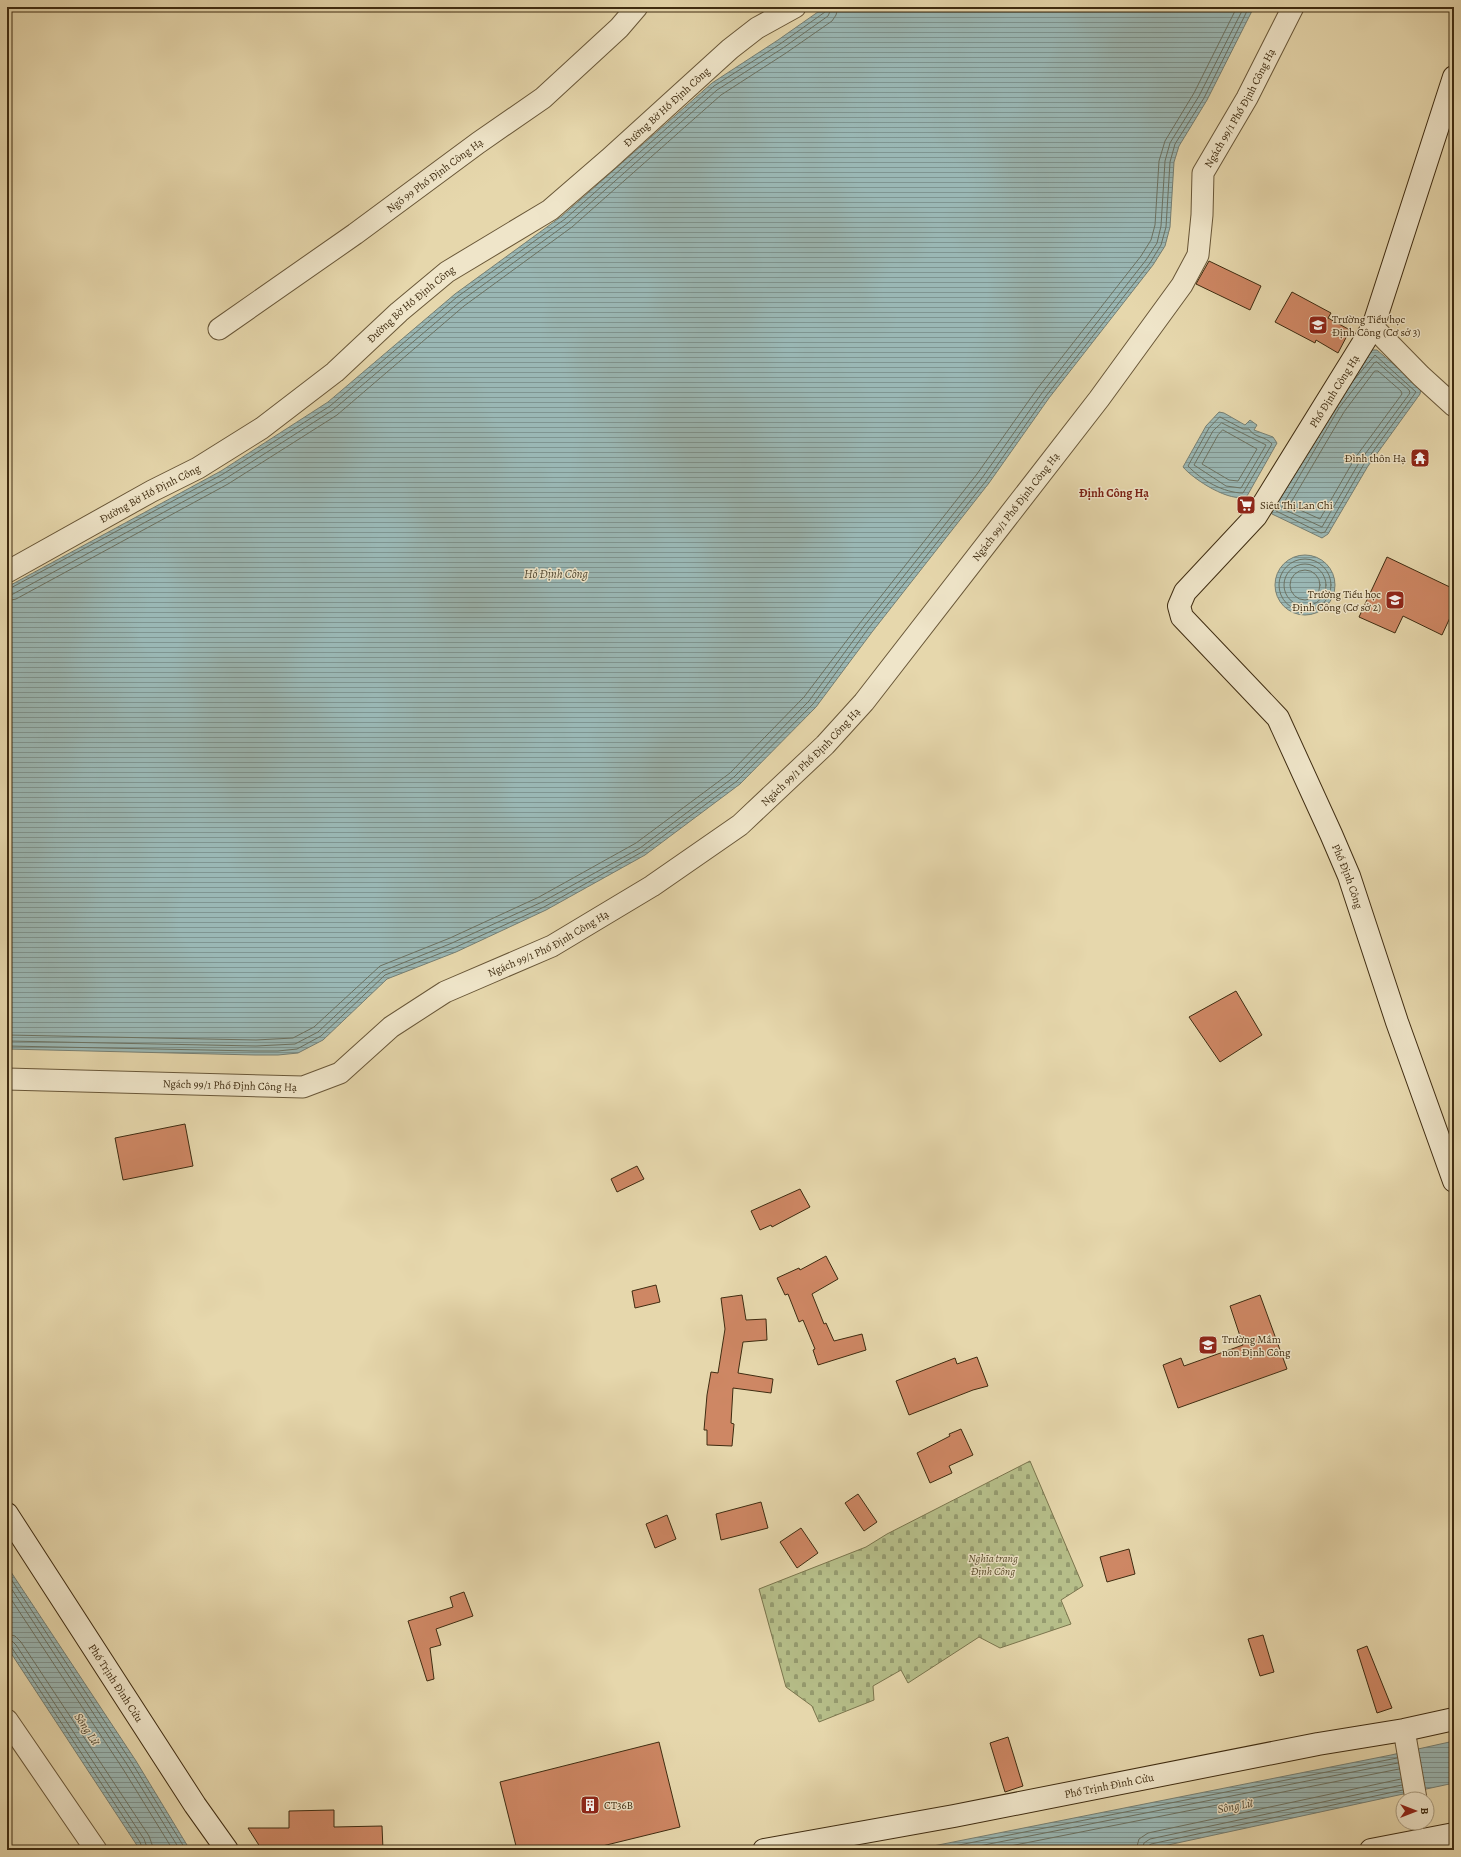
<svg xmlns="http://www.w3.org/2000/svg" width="1461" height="1857" font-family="Alegreya,serif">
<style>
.cemetery{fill:url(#cemetery-stones);stroke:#7a754d}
.water{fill:url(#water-rules);stroke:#767f73}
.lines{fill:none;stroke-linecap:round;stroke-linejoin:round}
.shore{stroke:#6c7262;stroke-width:1}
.building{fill:#ce8764;stroke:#3f2c11}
.street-casing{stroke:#695738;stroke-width:23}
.secondary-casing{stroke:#3f2c11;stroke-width:24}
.street{stroke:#efe5c9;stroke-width:21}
.secondary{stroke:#efe5c9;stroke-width:22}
.labels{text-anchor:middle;stroke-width:3;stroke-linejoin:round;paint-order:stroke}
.street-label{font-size:11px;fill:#3f2c11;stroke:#efe5c9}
.poi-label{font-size:11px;fill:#3f2c11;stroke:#efe5c9;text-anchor:start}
.park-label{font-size:11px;font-style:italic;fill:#574929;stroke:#efe5c9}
.neighbourhood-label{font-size:12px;font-weight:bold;fill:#7a1f14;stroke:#efe5c9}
.water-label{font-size:12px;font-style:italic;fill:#514832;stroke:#efe5c9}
</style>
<defs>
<pattern id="cemetery-stones" width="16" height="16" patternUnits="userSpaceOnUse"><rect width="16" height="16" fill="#b6be89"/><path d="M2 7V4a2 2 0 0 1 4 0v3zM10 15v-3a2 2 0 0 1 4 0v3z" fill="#959b6f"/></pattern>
<pattern id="water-rules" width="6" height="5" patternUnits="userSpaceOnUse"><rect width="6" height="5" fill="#9ab7b4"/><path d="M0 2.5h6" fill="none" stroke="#7f9591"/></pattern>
</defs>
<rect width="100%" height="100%" fill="#e6d7ac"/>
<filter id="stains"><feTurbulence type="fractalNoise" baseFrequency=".005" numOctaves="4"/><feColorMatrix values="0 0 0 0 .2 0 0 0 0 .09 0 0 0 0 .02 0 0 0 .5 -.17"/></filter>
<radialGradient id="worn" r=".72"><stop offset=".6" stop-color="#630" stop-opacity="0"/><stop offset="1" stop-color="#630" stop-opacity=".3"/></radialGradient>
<polygon class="cemetery" points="1030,1461 1083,1586 1061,1600 1071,1624 1000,1648 979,1637 908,1683 901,1670 873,1686 874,1700 819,1722 812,1706 786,1687 759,1589 866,1547 887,1534"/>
<g class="water">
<polygon points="825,7 1254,7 1207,100 1179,146 1174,162 1170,227 1165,246 1153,265 1049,398 989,483 872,632 816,707 740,784 645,855 546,910 456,952 387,979 323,1040 298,1053 278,1055 255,1055 7,1049 7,587 221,471 328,402 455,294 562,216 712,83 778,40"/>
<polygon points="1372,350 1377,350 1421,388 1420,394 1368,466 1328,534 1322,538 1272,514 1270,508 1332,403"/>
<path d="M1219,412L1224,413L1245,425L1250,420L1257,425L1254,430L1273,437L1277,443L1247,496C1231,504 1193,479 1183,467L1206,426Z"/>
<circle cx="1305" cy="585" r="30"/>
<polygon points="7,1566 136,1761 190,1850 140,1850 7,1647"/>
<polygon points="1454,1741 1454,1783 1168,1845 1141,1850 913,1850 1391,1755"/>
</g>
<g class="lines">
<g class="shore">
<polygon points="1377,362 1409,390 1410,393 1360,461 1322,527 1283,509 1282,506 1339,408 1374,363"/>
<polygon points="1375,371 1378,371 1401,391 1402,394 1355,458 1320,519 1291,506 1290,504 1344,412"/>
<path d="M1220,417L1243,429H1249C1254,438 1266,436 1272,444L1243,493C1224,493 1201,480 1188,466L1209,428Z"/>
<polygon points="1222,423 1266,445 1241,488 1226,486 1194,465 1213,431"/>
<polygon points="1223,430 1257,449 1238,481 1229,480 1202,464 1218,435"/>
<polyline points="1277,504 1275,509 1276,511 1321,533 1325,532 1364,464 1416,392 1375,355 1353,381"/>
<circle cx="1305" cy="585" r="26"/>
<circle cx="1305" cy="585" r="21"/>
<circle cx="1305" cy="585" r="15"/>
<polyline points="7,590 223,474 330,406 457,297 565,219 714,86 780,44 825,12 827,7"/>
<polyline points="7,595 13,594 225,479 333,410 461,301 568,223 717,90 783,48 828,16 832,7"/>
<polyline points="7,601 16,599 228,484 337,415 464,306 572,227 721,95 786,53 832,21 836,15 838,7"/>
<polyline points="7,1035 256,1040 293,1038 314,1027 380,966 450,938 539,897 636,843 730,773 804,697 860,623 977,474 1037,389 1141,256 1151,240 1155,225 1159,161 1165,141 1194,93 1237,7"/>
<polyline points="7,1041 256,1046 295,1044 318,1032 383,971 452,943 542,902 640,848 734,777 809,701 864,626 982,478 1042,393 1146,260 1157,243 1161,226 1165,161 1170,143 1199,96 1244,7"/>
<polyline points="7,1046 255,1051 278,1051 297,1049 321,1036 385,975 454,948 544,907 642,852 737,781 813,704 868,629 986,481 1046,396 1150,263 1161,245 1166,227 1170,162 1175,144 1204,98 1249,7"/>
<polyline points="7,1573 132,1763 186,1850"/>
<polyline points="7,1582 128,1766 180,1850"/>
<polyline points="7,1593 123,1769 173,1850"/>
<polyline points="7,1634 15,1636 21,1642 149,1836 154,1850"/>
<polyline points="7,1640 12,1641 16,1645 144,1839 148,1850"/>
<polyline points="7,1645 12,1648 140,1842 143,1850"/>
<polyline points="934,1850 1397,1758"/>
<polyline points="959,1850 1398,1763"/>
<polyline points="990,1850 1399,1769"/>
<polyline points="1136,1850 1139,1839 1148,1833 1401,1779"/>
<polyline points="1142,1850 1144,1843 1150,1839 1402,1785"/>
<polyline points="1147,1850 1148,1846 1151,1844 1403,1790"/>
</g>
</g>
<g class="building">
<polygon points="1209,261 1261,286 1250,310 1196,284"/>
<polygon points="1292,292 1331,313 1328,318 1350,330 1338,353 1316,340 1315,343 1275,322"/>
<polygon points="1387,557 1454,589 1454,609 1442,635 1403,616 1395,633 1359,617"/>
<polygon points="1236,991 1262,1035 1220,1062 1189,1017"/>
<polygon points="185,1124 193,1166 123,1180 115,1138"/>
<polygon points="637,1166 644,1179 617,1192 611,1179"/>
<polygon points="800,1189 810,1207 772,1227 771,1225 760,1230 751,1211"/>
<polygon points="826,1256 838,1279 812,1294 824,1324 826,1323 834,1341 862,1334 866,1350 818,1365 813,1350 815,1349 803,1320 799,1322 788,1294 785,1295 777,1278 799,1268 800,1270"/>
<polygon points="656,1285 660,1302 635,1308 632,1291"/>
<polygon points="742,1295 746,1320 766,1319 767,1340 743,1342 738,1373 773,1379 771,1393 733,1388 731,1423 734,1424 732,1446 707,1445 707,1430 704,1430 707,1395 711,1372 718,1373 725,1329 721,1298"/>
<polygon points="1260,1295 1287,1369 1178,1408 1163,1365 1181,1358 1184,1366 1243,1345 1230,1306"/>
<polygon points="977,1357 988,1386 973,1390 909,1415 896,1381 955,1358 957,1364"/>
<polygon points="961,1429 973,1455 949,1466 952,1473 930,1483 917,1453 950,1436 949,1434"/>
<polygon points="858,1494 877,1522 864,1531 845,1503"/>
<polygon points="761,1502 768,1528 721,1540 716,1514"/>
<polygon points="667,1515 676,1539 655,1548 646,1524"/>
<polygon points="801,1528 818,1553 797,1568 780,1542"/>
<polygon points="1129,1549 1135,1574 1107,1582 1100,1557"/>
<polygon points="464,1592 473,1616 436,1629 441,1645 430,1648 434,1679 427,1681 408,1621 453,1607 450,1597"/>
<polygon points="1263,1635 1274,1672 1260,1676 1248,1639"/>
<polygon points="1367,1646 1392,1708 1377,1713 1357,1650"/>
<polygon points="1008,1737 1023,1786 1005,1792 990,1743"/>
<polygon points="659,1742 680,1827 586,1850 517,1850 500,1782"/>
<polygon points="334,1810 334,1827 382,1826 383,1850 262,1850 248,1828 289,1828 289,1811"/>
</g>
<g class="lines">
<g class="street-casing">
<g id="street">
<polyline points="1373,327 1421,376 1454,406"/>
<path id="s1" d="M219,329L355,234L478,143L543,98L619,28L637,7"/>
<path id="s2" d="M7,572L152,491L198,468L262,428L335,372L399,312L447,272L550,210L609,159L730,49L757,28L795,7"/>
<path id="s3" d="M7,1079L303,1087L340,1073L391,1027L445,992L552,946L652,886L740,825L825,745L864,702L1099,399L1182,285L1198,255L1202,215L1203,173L1247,98L1293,7"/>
<polyline points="7,1720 96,1850"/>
<polyline points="1404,1730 1416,1799"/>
</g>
</g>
<g class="secondary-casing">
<g id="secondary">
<path id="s4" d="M1454,77L1373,327L1256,516L1185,592L1179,606L1182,617L1278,718L1331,834L1349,876L1397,1022L1454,1181"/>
<path id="s5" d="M7,1514L195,1805L227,1850"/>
<path id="s6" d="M764,1850L954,1816L1318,1744L1404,1730L1454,1719"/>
<polyline points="1371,1850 1454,1834"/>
</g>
</g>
<use href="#street" class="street"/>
<use href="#secondary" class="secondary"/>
</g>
<defs>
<g id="school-square" transform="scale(1)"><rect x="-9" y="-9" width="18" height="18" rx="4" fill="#8f2418" stroke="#efe5c9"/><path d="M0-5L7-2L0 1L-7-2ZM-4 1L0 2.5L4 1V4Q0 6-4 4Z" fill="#fff"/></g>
<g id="temple-square" transform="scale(1)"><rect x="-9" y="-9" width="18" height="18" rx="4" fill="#8f2418" stroke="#efe5c9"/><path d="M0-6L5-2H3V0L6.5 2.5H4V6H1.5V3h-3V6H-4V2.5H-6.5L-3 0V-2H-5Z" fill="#fff"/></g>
<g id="supermarket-square" transform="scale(1)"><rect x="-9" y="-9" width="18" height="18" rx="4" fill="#8f2418" stroke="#efe5c9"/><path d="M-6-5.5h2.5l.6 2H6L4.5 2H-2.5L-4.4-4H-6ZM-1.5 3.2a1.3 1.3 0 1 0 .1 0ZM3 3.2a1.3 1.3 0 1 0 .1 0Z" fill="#fff"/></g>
<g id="building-square" transform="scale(1)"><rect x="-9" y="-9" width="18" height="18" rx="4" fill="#8f2418" stroke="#efe5c9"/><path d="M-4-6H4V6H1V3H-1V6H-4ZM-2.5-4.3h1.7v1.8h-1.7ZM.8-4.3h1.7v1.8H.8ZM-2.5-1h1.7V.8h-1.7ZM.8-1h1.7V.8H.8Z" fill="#fff"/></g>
</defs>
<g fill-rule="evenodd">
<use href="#school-square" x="1318" y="325"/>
<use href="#temple-square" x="1420" y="458"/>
<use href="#supermarket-square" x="1246" y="505"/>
<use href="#school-square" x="1395" y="600"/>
<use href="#school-square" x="1208" y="1345"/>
<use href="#building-square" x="590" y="1805"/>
</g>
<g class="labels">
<g class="street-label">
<text dy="4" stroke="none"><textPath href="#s2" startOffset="811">Đường Bờ Hồ Định Công</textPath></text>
<text dy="4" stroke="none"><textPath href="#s3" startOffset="1699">Ngách 99/1 Phố Định Công Hạ</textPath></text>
<text dy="4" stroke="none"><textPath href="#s1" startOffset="265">Ngõ 99 Phố Định Công Hạ</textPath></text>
<text dy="4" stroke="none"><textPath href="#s2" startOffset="487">Đường Bờ Hồ Định Công</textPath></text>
<text transform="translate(1334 391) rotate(-58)" y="4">Phố Định Công Hạ</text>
<text dy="4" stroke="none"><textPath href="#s2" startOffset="163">Đường Bờ Hồ Định Công</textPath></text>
<text dy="4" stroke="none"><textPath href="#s3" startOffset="1231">Ngách 99/1 Phố Định Công Hạ</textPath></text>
<text dy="4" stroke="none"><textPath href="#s3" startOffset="907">Ngách 99/1 Phố Định Công Hạ</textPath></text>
<text dy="4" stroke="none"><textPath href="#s4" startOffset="928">Phố Định Công</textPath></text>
<text dy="4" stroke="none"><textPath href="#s3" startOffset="583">Ngách 99/1 Phố Định Công Hạ</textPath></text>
<text dy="4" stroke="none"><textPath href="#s3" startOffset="223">Ngách 99/1 Phố Định Công Hạ</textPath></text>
<text dy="4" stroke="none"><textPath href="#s5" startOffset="201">Phố Trịnh Đình Cửu</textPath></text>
<text dy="4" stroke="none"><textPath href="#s6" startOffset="351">Phố Trịnh Đình Cửu</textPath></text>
</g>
<g class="poi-label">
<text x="1332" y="323">Trường Tiểu học<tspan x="1332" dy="13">Định Công (Cơ sở 3)</tspan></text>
<text x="1406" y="462" text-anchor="end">Đình thôn Hạ</text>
<text x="1260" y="509">Siêu Thị Lan Chi</text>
<text x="1381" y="598" text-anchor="end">Trường Tiểu học<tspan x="1381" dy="13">Định Công (Cơ sở 2)</tspan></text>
<text x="1222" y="1343">Trường Mầm<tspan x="1222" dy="13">non Định Công</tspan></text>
<text x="604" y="1809">CT36B</text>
</g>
<g class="park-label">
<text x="993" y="1562">Nghĩa trang<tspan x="993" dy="13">Định Công</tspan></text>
</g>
<g class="neighbourhood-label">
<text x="1114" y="497">Định Công Hạ</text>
</g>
<g class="water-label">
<text x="556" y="578">Hồ Định Công</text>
<text transform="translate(87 1729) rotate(57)" y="4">Sông Lừ</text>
<text transform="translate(1235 1806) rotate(-11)" y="4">Sông Lừ</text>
</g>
</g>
<rect width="1461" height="1857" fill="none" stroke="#e6d7ac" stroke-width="24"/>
<rect x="8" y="8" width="1445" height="1841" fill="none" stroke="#3f2c11" stroke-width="2"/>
<rect x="12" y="12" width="1437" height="1833" fill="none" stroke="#3f2c11"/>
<g transform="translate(1415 1811) rotate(90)"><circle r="19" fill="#efe5c9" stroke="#a99b7f"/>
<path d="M0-3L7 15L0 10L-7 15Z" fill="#8f2418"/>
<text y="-6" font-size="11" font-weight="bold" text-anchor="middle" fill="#3f2c11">B</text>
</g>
<rect width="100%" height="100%" filter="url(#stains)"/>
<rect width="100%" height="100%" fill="url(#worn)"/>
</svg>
